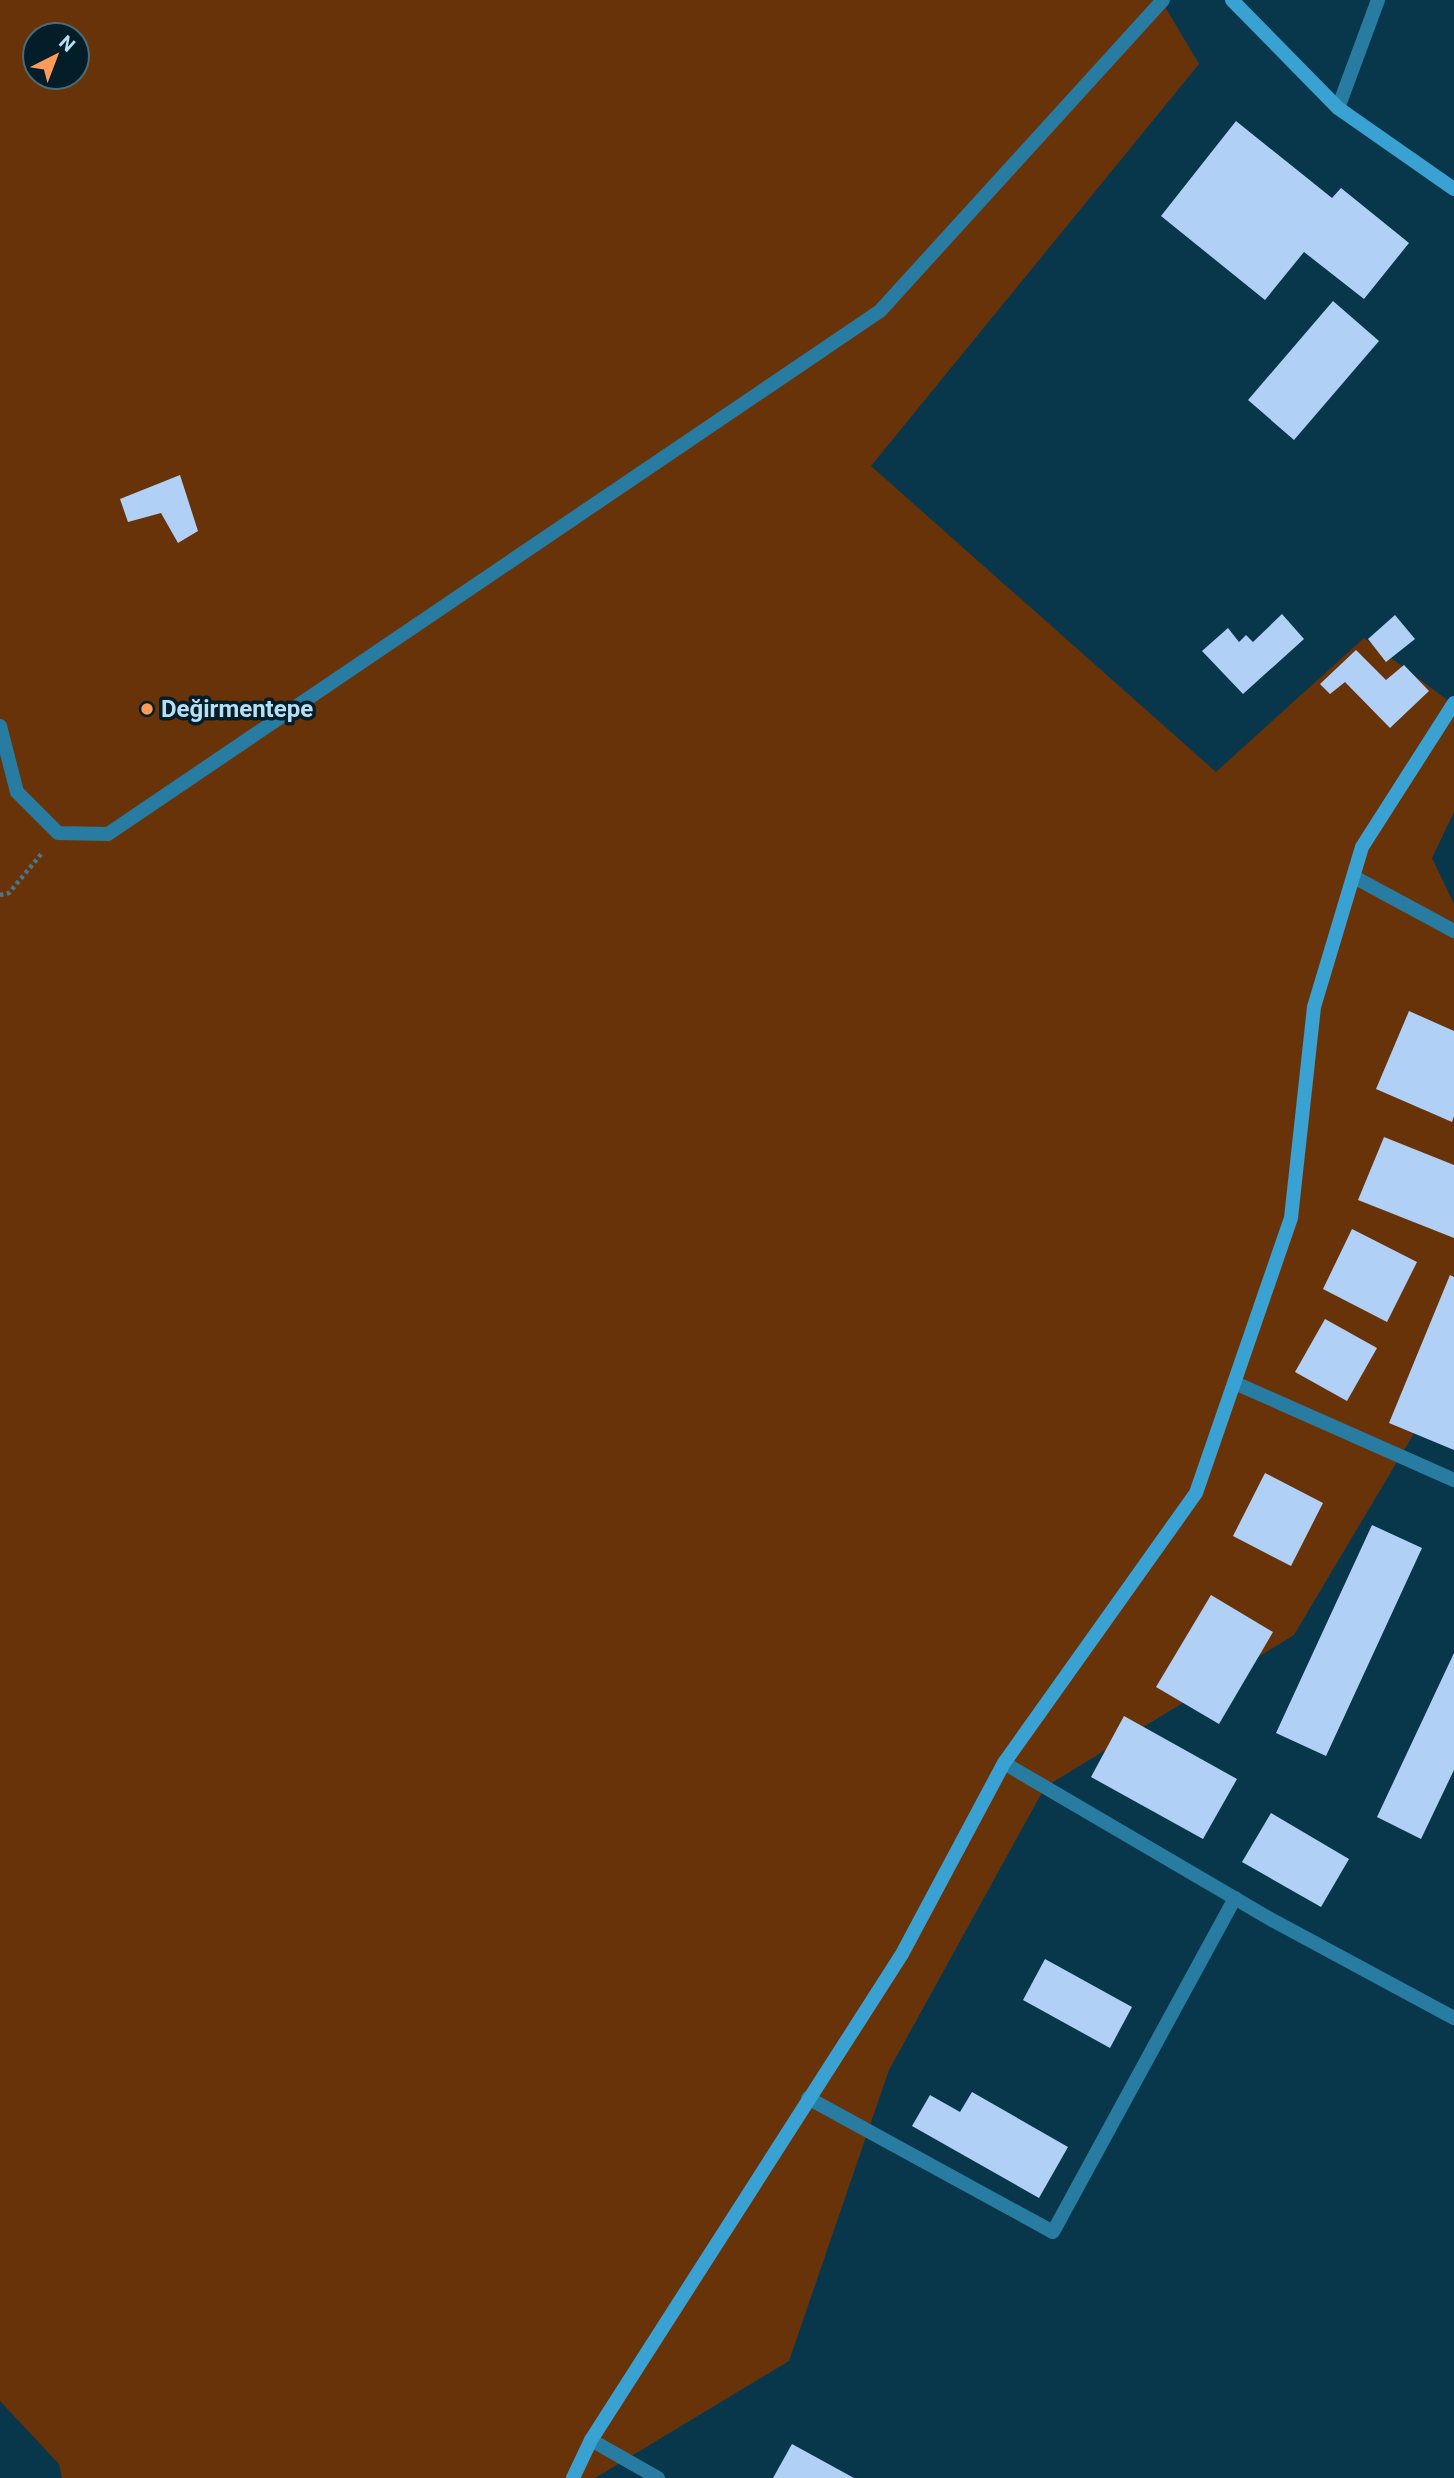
<svg xmlns="http://www.w3.org/2000/svg" width="1454" height="2478" font-family="Roboto,sans-serif">
<style>
.green{fill:#69330a;fill-rule:evenodd}
.building{fill:#b0d0f5}
.lines{fill:none;stroke-linecap:round;stroke-linejoin:round}
.path{stroke:#4b778b;stroke-width:4.5;stroke-dasharray:3.5 3.5;stroke-linecap:butt}
.street{stroke:#287ca1;stroke-width:14}
.secondary{stroke:#39a2d2;stroke-width:14}
.poi-dot{fill:#ff9b5a;stroke:#031d29;stroke-width:2.5}
.labels{text-anchor:middle;stroke-width:7;stroke-linejoin:round;paint-order:stroke}
.poi-label{font-size:24px;font-weight:bold;fill:#b9dff4;stroke:#031d29;text-anchor:start}
</style>
<rect width="100%" height="100%" fill="#08374b"/>
<path class="green" d="M0,0H1161L1199,64L871,466L1216,772L1364,638L1454,705V812L1432,858L1454,904V1366L1294,1635L1045,1787L889,2070L789,2361L595,2478H62L59,2464L0,2401ZM35,35H77V77H35Z"/>
<g class="building">
<polygon points="1236,121 1332,198 1341,188 1409,243 1364,299 1304,252 1265,300 1161,216"/>
<polygon points="1333,301 1379,341 1294,440 1248,400"/>
<polygon points="180,475 198,531 178,543 161,513 128,522 120,499"/>
<polygon points="1282,614 1304,639 1243,694 1202,651 1228,628 1239,642 1246,635 1253,642"/>
<polygon points="1395,615 1415,639 1386,662 1368,639"/>
<polygon points="1356,650 1386,680 1404,665 1429,691 1390,728 1345,682 1330,694 1320,684"/>
<polygon points="1409,1011 1454,1031 1454,1116 1452,1122 1376,1089"/>
<polygon points="1384,1137 1454,1165 1454,1238 1358,1200"/>
<polygon points="1352,1229 1417,1262 1387,1322 1323,1289"/>
<polygon points="1450,1275 1454,1277 1454,1450 1389,1423"/>
<polygon points="1325,1319 1377,1348 1347,1401 1295,1372"/>
<polygon points="1265,1473 1323,1503 1291,1566 1233,1536"/>
<polygon points="1372,1525 1422,1548 1326,1756 1276,1733"/>
<polygon points="1211,1595 1273,1632 1219,1724 1156,1687"/>
<polygon points="1454,1653 1454,1770 1421,1839 1377,1817"/>
<polygon points="1124,1716 1237,1779 1203,1839 1091,1777"/>
<polygon points="1271,1813 1349,1859 1321,1907 1242,1862"/>
<polygon points="1045,1959 1132,2007 1110,2048 1023,2000"/>
<polygon points="972,2092 1068,2147 1039,2198 912,2126 930,2095 960,2112"/>
<polygon points="792,2444 854,2478 773,2478"/>
</g>
<g class="lines">
<polyline class="path" points="0,895 9,893 42,853"/>
<g class="street">
<polyline points="1338,108 1378,0"/>
<polyline points="0,726 17,792 58,833 108,834 880,311 1163,0"/>
<polyline points="1354,877 1454,931"/>
<polyline points="1235,1383 1454,1480"/>
<polyline points="1004,1763 1272,1920 1454,2018"/>
<polyline points="808,2098 1053,2232 1235,1898"/>
<polyline points="591,2440 658,2478"/>
</g>
<g class="secondary">
<polyline points="1232,0 1338,108 1454,189"/>
<polyline points="573,2478 591,2440 902,1954 1004,1763 1196,1493 1291,1218 1314,1007 1362,847 1454,703"/>
</g>
</g>
<circle class="poi-dot" cx="147" cy="709" r="7"/>
<g class="labels">
<g class="poi-label">
<text x="161" y="717">Değirmentepe</text>
</g>
</g>
<g transform="translate(56 56) rotate(42)"><circle r="33" fill="#031d29" stroke="#4c6b7a" stroke-width="2"/>
<path d="M0-5L12 26L0 18L-12 26Z" fill="#ff9b5a"/>
<text y="-10" font-size="19" font-weight="bold" text-anchor="middle" fill="#b9dff4">N</text>
</g>
</svg>
